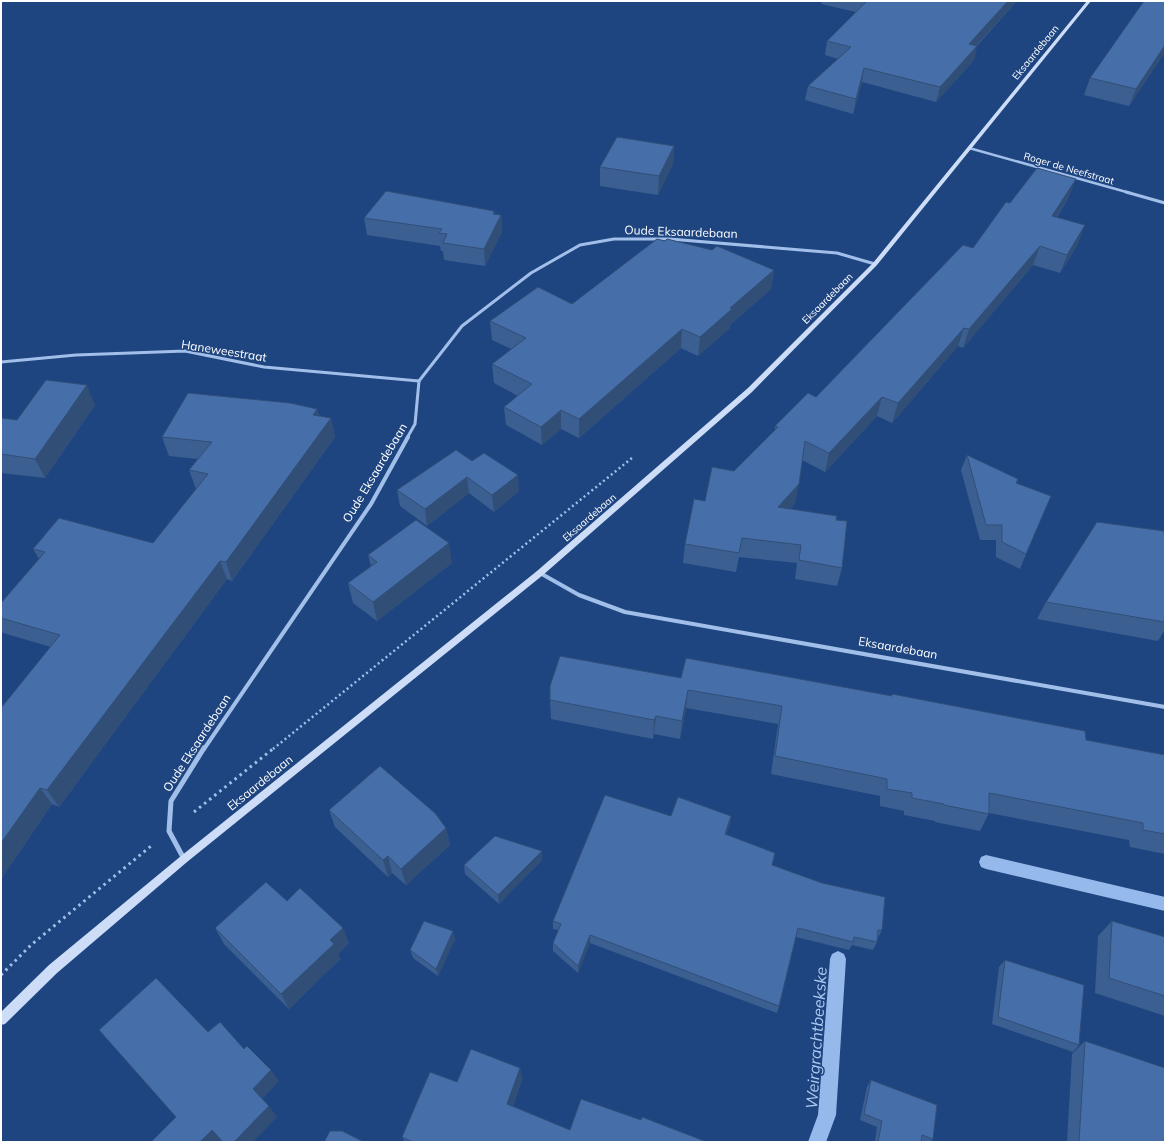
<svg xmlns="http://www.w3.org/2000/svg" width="1166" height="1143" font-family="Mulish,sans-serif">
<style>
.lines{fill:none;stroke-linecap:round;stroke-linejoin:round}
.stream{fill:#95b9ea;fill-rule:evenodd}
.path-far1{stroke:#a2bfe9;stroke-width:2.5;stroke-dasharray:2 3;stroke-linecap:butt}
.path{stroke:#a2bfe9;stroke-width:3;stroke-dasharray:2.5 4;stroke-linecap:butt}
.minor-far3{stroke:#a2bfe9;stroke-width:2.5}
.minor-far2{stroke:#a2bfe9;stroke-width:3}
.minor-far1{stroke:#a2bfe9;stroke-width:4}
.minor{stroke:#a2bfe9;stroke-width:5}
.secondary{fill:#cdddf7;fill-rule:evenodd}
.wall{fill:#3c5f92}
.shaded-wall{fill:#314e77}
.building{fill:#466faa;stroke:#314e77}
.labels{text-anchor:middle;stroke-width:3;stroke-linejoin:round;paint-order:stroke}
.far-street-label{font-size:10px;fill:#fff;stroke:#1e4580}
.street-label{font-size:12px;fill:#fff;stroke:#1e4580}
.near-water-label{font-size:16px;font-style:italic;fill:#adc9f0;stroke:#1e4580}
</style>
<rect width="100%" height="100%" fill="#1e4580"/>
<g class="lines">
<g class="stream">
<polygon points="986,855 1165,897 1165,911 986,869 981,867 979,862 981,857"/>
<polygon points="838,951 844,954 846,959 836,1115 826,1142 808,1142 818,1115 830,959 832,954"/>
</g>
<polyline class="path-far1" points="273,749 632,458"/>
<g class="path">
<polyline points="194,812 274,748"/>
<polyline points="1,975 31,945 151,846"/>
</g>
<polyline class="minor-far3" points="969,148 1130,193"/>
<g class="minor-far2">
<polyline points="1126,192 1165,203"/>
<polyline points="1,362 76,355 185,351 264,367 419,381"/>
<polyline points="407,438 415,424 419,381 462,326 531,273 580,245 614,239 670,239 837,253 875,264"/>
</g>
<g class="minor-far1">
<polyline points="540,573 579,595 625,612 1165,707"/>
<polyline points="204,749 371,504 408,437"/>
</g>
<polyline class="minor" points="184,859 169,831 171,801 204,748"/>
<polygon class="secondary" points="1087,1 1091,1 877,265 752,392 543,575 187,862 57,973 5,1024 1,1025 1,1012 49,965 181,856 537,571 748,388 873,263"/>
</g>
<g class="wall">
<polygon points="822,1 1017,1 977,46 974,60 936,102 862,82 853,114 805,100 808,86 838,59 825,55 827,41 856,12 821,4"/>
<polygon points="1165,52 1129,106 1084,95 1090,78"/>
<polygon points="674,146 673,164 658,195 600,186 600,167"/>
<polygon points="1069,197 1057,217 1078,244 1060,273 1033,265 963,348 958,346 892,423 877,416 825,472 802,460 795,503 790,509 836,520 842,568 837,586 795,579 797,563 739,557 736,572 683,563 685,544 705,501 775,430 775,426 816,397 973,248 1010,203"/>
<polygon points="494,211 495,214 501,215 502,232 485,266 444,260 443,251 441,251 440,246 367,235 364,218"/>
<polygon points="774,270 771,289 730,325 730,328 698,356 681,348 579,438 561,429 542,445 506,425 504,407 518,396 494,383 492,364 511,349 492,340 490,321 572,304"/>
<polygon points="95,405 45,478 1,473 1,418 17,420"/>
<polygon points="317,409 319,416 331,418 335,437 232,581 227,579 59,807 52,804 1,879 1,708 51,647 3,633 1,631 1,603 39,559 33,549 153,543 196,489 189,470 198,459 169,456 162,437"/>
<polygon points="456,450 519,491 494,512 469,493 427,526 400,506 397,490"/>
<polygon points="967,455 1018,479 1017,484 1026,554 1020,569 996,557 996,540 980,540 961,470"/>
<polygon points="1165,540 1165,629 1158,641 1037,619 1046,602"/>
<polygon points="368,555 452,563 377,621 353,603 348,583 371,566"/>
<polygon points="681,678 892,696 892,694 1086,740 1165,755 1165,854 1130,847 1129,840 989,813 980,831 935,822 935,821 904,815 904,811 880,806 880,796 771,774 778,724 686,708 680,739 654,734 653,739 551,719 550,700"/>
<polygon points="329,810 446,828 450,845 406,885 392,873 388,877 335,827"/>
<polygon points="671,816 731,816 730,825 726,835 772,865 882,930 878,938 877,938 877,942 873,950 852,945 849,950 796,937 779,1006 777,1013 590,943 578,973 553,951 553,943 558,930 553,929 553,921"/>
<polygon points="542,860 499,904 465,874 464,865"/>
<polygon points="287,901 349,943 338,954 340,959 289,1009 224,944 215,928"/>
<polygon points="1112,921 1165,937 1165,1016 1095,993 1098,936"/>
<polygon points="455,939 438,976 413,958 410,950"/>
<polygon points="1005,960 1079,1045 1073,1052 992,1024 999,967"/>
<polygon points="1085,1041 1165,1142 1067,1142 1072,1054"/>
<polygon points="520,1068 522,1080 513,1106 570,1130 641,1120 707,1142 405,1142 402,1137 457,1082"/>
<polygon points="871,1080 933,1139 930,1142 875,1142 877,1127 860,1120 867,1087"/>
</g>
<g class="shaded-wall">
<polygon points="1008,1 1017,1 965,58 969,44"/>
<polygon points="1165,45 1165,52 1129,106 1136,89"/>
<polygon points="977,46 974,60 936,102 940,87"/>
<polygon points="864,68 862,82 853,114 856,99"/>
<polygon points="674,146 673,164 658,195 659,176"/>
<polygon points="1076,179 1069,197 1045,234 1052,216"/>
<polygon points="494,211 495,226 501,215 502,232 485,266 484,249 493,214"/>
<polygon points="1085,225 1078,244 1060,273 1067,255"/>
<polygon points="1040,246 1033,265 963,348 969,329"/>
<polygon points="774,270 771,289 730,325 730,328 698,356 700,337 730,308"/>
<polygon points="964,328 958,346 892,423 898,403"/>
<polygon points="682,329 681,348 579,438 579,419"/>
<polygon points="87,385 95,405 45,478 35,459"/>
<polygon points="882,397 877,416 825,472 829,453"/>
<polygon points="317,409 322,428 313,415"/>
<polygon points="561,410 561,429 542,445 541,427"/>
<polygon points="331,418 335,437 232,581 226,562"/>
<polygon points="518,475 519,491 494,512 492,495"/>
<polygon points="467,477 469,493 427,526 425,509"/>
<polygon points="799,484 795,503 774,526 778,507"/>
<polygon points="449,543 452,563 377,621 373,602"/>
<polygon points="220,561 227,579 59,807 47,790"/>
<polygon points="688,690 686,708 680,739 682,721"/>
<polygon points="656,716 654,734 653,739 654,720"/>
<polygon points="40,788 52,804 1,879 1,843"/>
<polygon points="731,816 730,825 723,843 725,834"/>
<polygon points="446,828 450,845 406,885 401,869"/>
<polygon points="542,851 542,860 499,904 498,895"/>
<polygon points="388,856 392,873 388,877 383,860"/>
<polygon points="343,928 349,943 338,954 340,959 289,1009 281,994 330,940"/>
<polygon points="453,931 455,939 438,976 436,969"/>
<polygon points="590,935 590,943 578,973 578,966"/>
<polygon points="520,1068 522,1080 509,1116 507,1104"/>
<polygon points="271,1070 279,1081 261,1100 253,1089"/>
<polygon points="269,1106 277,1117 253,1142 234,1142"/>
<polygon points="212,1130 221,1140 220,1142 200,1142"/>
</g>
<g class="building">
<polygon points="867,1 1008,1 969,44 977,46 940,87 864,68 856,99 808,86 851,47 827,41"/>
<polygon points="1144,1 1165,1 1165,45 1136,89 1090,78"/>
<polygon points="617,137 674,146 659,176 600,167"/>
<polygon points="1037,168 1076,179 1052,216 1085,225 1067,255 1040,246 969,329 964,328 898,403 882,397 829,453 805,441 799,484 778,507 837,516 836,520 847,521 842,568 799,560 801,545 742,538 739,553 685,544 694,499 705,501 712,467 734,471 778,427 775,426 808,393 816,397 963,245 973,248 1006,202 1010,203"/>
<polygon points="386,191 494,211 493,214 501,215 484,249 443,243 447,234 439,233 442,229 364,218"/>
<polygon points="657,239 665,241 667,239 712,250 717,246 774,270 730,308 732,309 700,337 682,329 579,419 561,410 541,427 504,407 532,384 492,364 526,338 490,321 538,287 572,304"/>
<polygon points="46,380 87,385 35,459 1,454 1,418 17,420"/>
<polygon points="188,393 290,403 317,409 313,415 331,418 226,562 220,561 47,790 40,788 1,843 1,708 60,635 1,618 1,603 45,552 33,549 59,518 153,543 208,474 189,470 212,442 162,437"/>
<polygon points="456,450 472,461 484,453 518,475 492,495 467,477 425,509 397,490"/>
<polygon points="967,455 1018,479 1016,483 1051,496 1026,554 1002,542 1002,525 986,525"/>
<polygon points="416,520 449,543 373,602 348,583 377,562 368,555"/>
<polygon points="1097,522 1164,531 1165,540 1165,622 1046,602"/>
<polygon points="560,656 681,678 686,658 892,696 892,694 1085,731 1086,740 1165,755 1165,834 1143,830 1143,823 989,793 989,814 944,805 944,804 912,798 912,793 887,789 887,779 775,756 782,706 688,690 682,721 656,716 654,720 550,700 550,686"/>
<polygon points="380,766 435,813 446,828 401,869 388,856 383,860 329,810"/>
<polygon points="605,795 671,816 678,797 731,816 725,834 775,853 772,865 822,883 885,897 882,930 878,930 877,942 854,937 853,942 798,928 779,1006 590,935 578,966 553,943 561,924 553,921"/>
<polygon points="495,836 542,851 498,895 464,865"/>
<polygon points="266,882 287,901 300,888 343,928 330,940 334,944 281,994 215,928"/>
<polygon points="424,921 453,931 436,969 410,950"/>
<polygon points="1112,921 1165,937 1165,996 1109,978"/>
<polygon points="1005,960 1084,985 1079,1045 998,1017"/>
<polygon points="156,978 208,1032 220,1022 244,1049 247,1046 271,1070 253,1089 269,1106 234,1142 223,1142 212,1130 200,1142 151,1142 176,1117 99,1030"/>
<polygon points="1085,1041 1165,1068 1165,1142 1079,1142"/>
<polygon points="471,1049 520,1068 507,1104 570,1130 581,1099 641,1120 642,1117 707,1142 413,1142 402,1137 430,1072 457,1082"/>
<polygon points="871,1080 937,1105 933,1139 922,1135 921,1142 878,1142 882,1121 864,1114"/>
<polygon points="330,1131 342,1131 364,1142 324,1142"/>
</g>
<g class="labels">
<g class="far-street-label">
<text transform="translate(1035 52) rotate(-51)" y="4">Eksaardebaan</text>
<text transform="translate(1069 168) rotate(16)" y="4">Roger de Neefstraat</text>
<text transform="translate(827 298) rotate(-45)" y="4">Eksaardebaan</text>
<text transform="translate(589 517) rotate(-41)" y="4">Eksaardebaan</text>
</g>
<g class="street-label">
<text transform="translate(681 232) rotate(2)" y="4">Oude Eksaardebaan</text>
<text transform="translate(224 351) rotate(9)" y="4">Haneweestraat</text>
<text transform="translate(375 473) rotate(-59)" y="4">Oude Eksaardebaan</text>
<text transform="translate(898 648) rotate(10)" y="4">Eksaardebaan</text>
<text transform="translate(197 743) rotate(-57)" y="4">Oude Eksaardebaan</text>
<text transform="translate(260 783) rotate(-39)" y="4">Eksaardebaan</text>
</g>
<g class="near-water-label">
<text transform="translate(816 1038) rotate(-86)" y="6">Weirgrachtbeekske</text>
</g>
</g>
<rect width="1166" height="1143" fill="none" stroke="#ffffff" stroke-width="4"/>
</svg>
